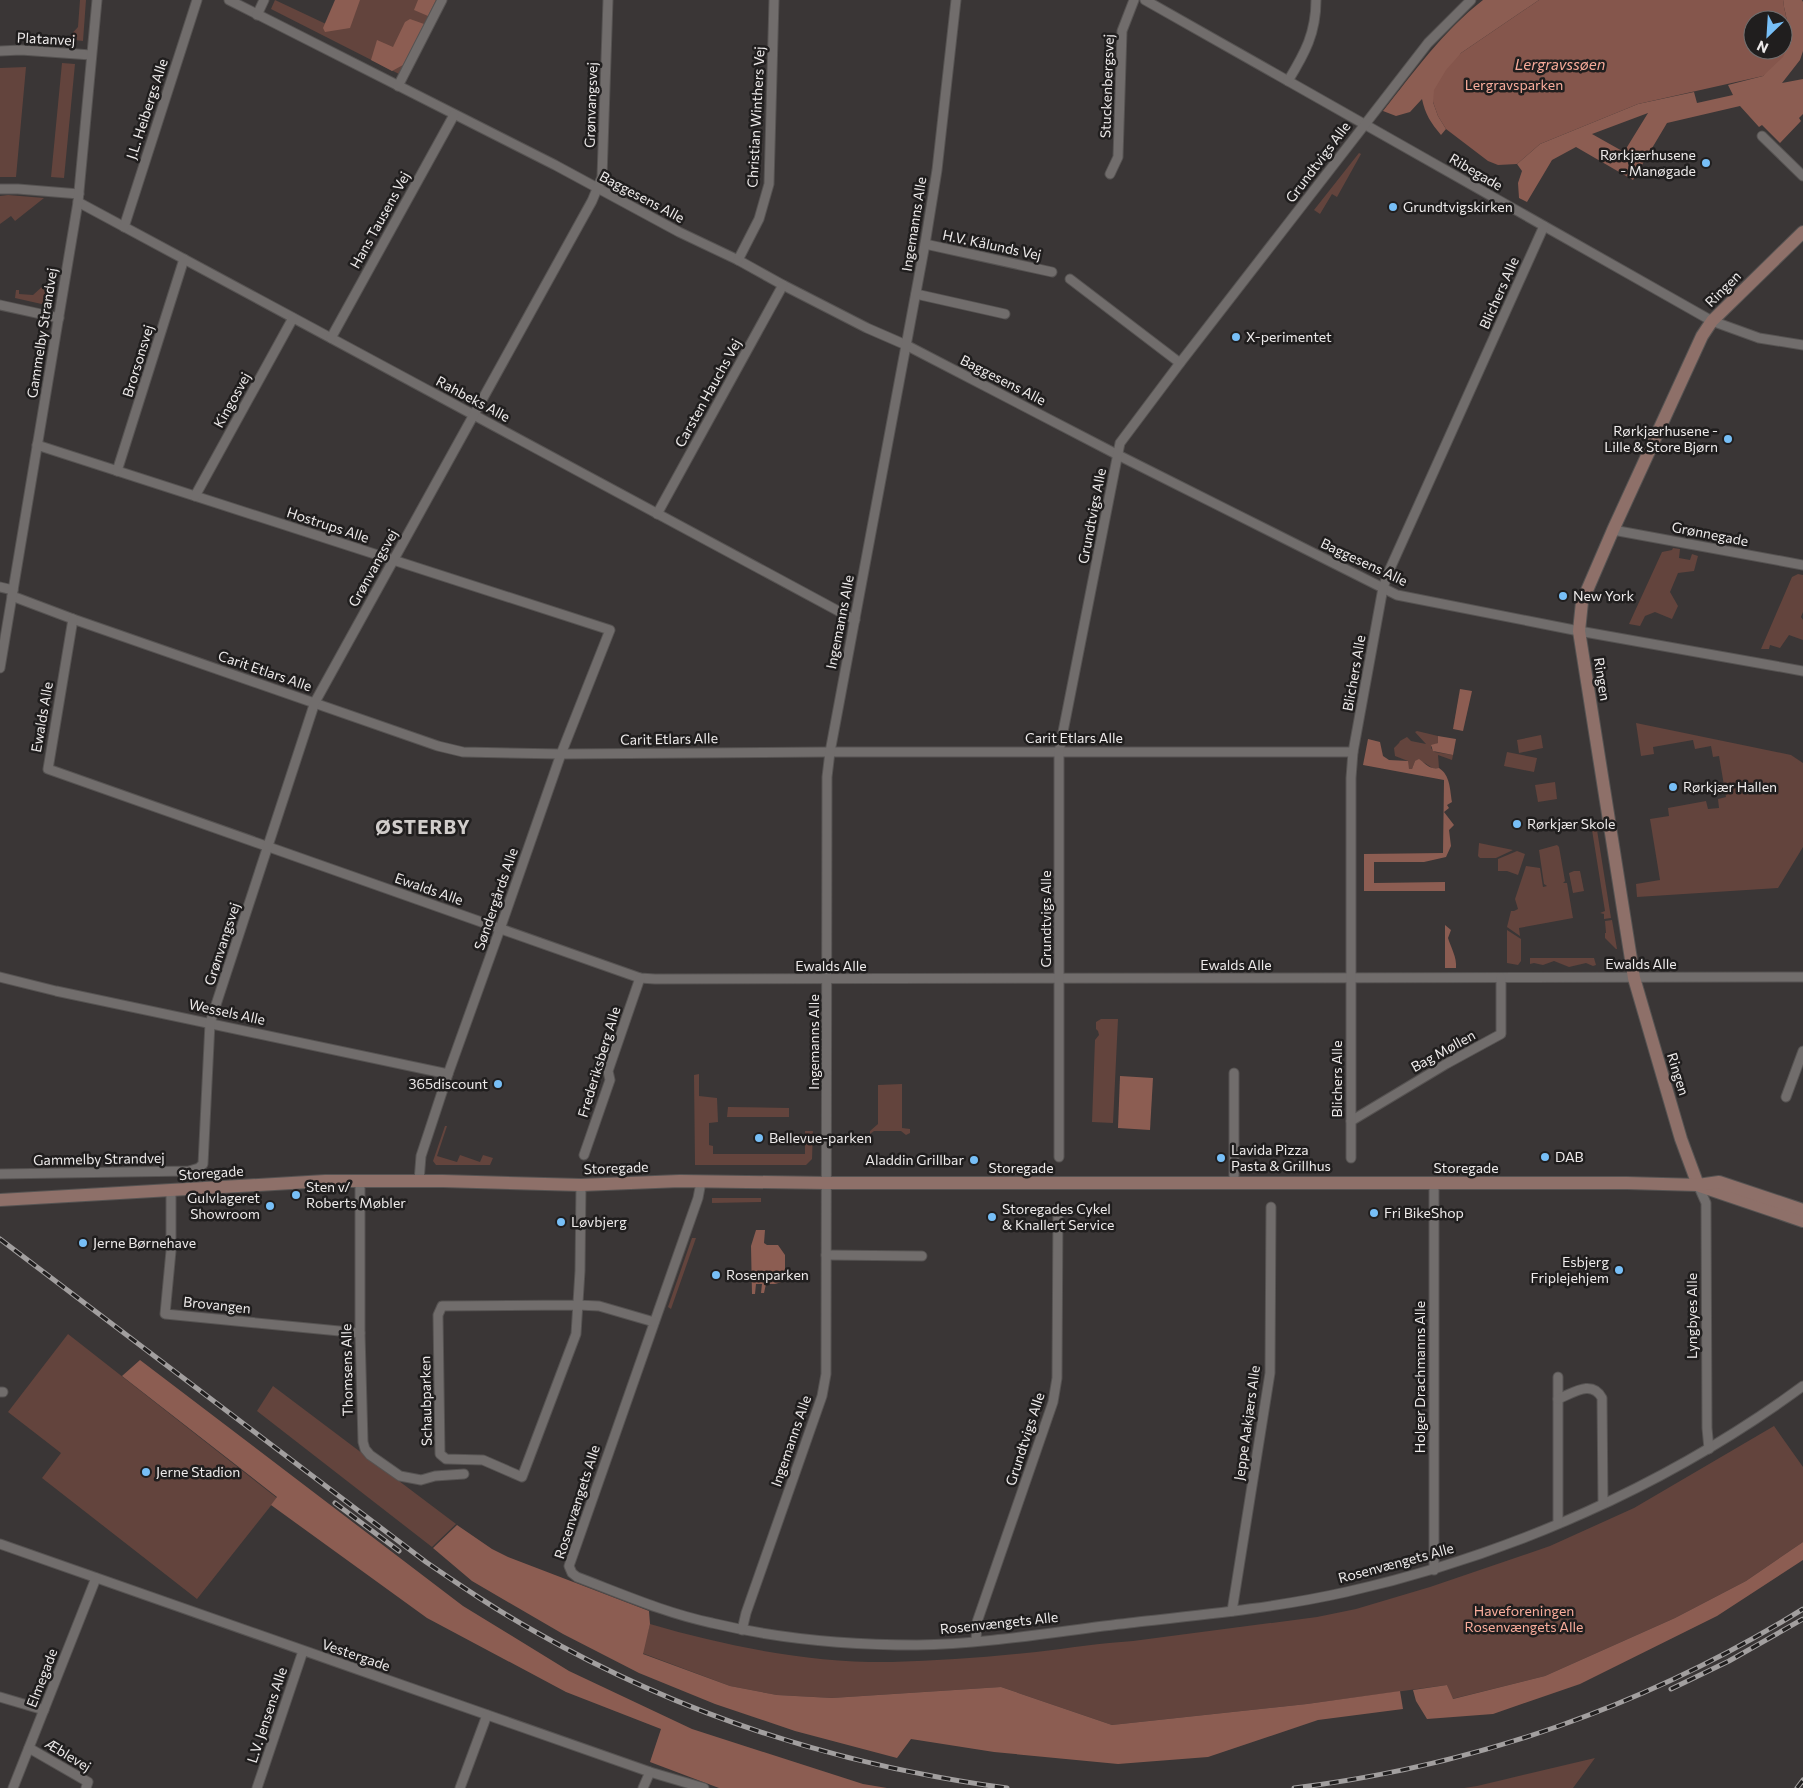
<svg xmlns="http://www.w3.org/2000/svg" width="1803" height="1788" font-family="Commissioner,sans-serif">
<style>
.green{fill:#63443d}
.forest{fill:#8c5d52;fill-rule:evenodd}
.water{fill:#85564c;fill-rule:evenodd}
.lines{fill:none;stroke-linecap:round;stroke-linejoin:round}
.street-casing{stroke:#565352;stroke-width:11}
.secondary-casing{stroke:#565352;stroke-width:14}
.street{stroke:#716d6c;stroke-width:9}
.secondary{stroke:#8e7069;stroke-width:12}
.rail-casing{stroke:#a29f9f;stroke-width:5}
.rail{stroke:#201e1e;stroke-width:3;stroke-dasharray:9;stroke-linecap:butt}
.poi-dot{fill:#77bff7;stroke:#201e1e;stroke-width:2}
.labels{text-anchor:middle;stroke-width:5;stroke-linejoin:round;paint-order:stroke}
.street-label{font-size:14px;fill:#edeaea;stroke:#201e1e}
.park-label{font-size:14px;fill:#faad9c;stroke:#201e1e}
.poi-label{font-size:14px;fill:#edeaea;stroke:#201e1e;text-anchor:start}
.water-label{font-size:15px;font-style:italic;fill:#f8ab9a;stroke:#201e1e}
.district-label{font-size:19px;font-weight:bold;letter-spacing:1px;fill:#d1cdcb;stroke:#201e1e}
</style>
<rect width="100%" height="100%" fill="#3a3636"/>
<g class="green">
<polygon points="80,0 86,0 83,41 67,39 78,27"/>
<polygon points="275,0 326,24 338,0 436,0 399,74 271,9"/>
<polygon points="62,63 75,64 64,178 51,177"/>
<polygon points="26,67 16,177 0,177 0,68"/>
<polygon points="1359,153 1361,154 1337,197 1332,194 1320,214 1314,210"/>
<polygon points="8,195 44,198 15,221 11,216 0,224 0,196"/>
<polygon points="44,285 53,287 50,302 46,305 15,298 16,290 19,290 19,294 33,295"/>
<polygon points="1673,548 1680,549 1679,558 1690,560 1692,554 1698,556 1694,571 1678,573 1670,592 1678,606 1672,619 1655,612 1645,616 1640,626 1629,624 1662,552 1672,550"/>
<polygon points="1798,574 1803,575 1803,612 1801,617 1803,620 1803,640 1789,635 1780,648 1770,645 1769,649 1761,649 1792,577"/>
<polygon points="1636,723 1791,755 1803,763 1803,847 1778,888 1637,897 1636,884 1660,880 1650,819 1669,816 1668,808 1706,801 1708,809 1719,808 1718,799 1726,797 1719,756 1713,757 1711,746 1695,749 1693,740 1653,747 1654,754 1641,756"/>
<polygon points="1417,731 1438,736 1438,743 1431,746 1431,748 1435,752 1453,755 1452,760 1438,755 1439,768 1434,769 1423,762 1415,761 1412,769 1408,769 1408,761 1395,756 1394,748 1399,743 1400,741 1407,737 1411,741 1426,744 1415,732"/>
<polygon points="1541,735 1543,748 1519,753 1517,740"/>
<polygon points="1507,752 1537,758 1534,772 1504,766"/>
<polygon points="1555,782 1557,799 1538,802 1535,785"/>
<polygon points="1592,830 1597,830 1611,918 1604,919 1604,914 1600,913 1605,911"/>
<polygon points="1479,843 1513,850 1496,858 1480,858 1478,856"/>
<polygon points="1557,845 1559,847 1565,881 1563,883 1567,883 1573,918 1519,928 1520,936 1507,927 1511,911 1514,911 1518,909 1515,899 1526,866 1540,868 1543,887 1547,886 1544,884 1539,850"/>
<polygon points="1517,851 1525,854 1518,875 1507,871 1498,871 1498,859"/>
<polygon points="1574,871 1580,871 1584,891 1573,893 1569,873"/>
<polygon points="1612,920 1617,949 1616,949 1605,938 1605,933 1606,933 1605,921"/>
<polygon points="1507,930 1521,939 1521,961 1518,965 1507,963"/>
<polygon points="1530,958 1594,958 1596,965 1593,966 1586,963 1569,967 1554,961 1543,965 1534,963 1530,964"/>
<polygon points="1101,1019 1118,1019 1113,1123 1092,1122 1095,1040 1099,1035 1098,1031 1096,1029 1096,1022"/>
<polygon points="699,1074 699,1096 717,1098 718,1122 709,1123 709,1145 713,1146 713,1154 805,1154 805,1131 813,1131 812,1159 806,1165 695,1165 694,1075"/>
<polygon points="902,1084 902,1128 910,1129 910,1133 906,1135 901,1131 874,1131 870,1134 870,1131 878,1124 878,1085"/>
<polygon points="728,1107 789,1108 789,1117 727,1117"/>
<polygon points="445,1126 447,1126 437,1156 457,1162 460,1155 480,1162 483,1155 493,1158 490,1165 436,1165 433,1161"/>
<polygon points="712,1198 761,1198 761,1202 712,1203"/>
<polygon points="692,1238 696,1238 671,1309 668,1307"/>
<polygon points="68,1334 277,1498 197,1599 42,1478 61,1453 8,1412"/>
<polygon points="273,1386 456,1524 432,1547 257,1411"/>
<path d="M1774,1426L1803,1467V1542L1746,1581L1675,1618L1545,1676L1452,1699L1447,1685L1307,1704L1112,1725L1001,1687L832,1698L777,1695L730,1686L642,1653L650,1624C729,1647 810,1663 892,1662C940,1661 988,1657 1036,1652C1069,1648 1101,1643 1133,1641L1317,1617L1356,1609L1430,1587L1550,1546L1634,1508Z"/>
<polygon points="1595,1758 1573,1788 1464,1788 1477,1786"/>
</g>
<g class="forest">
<polygon points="335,0 360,0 350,28 325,32 323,28"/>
<polygon points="418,0 436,0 428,16 414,10"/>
<path d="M1483,0H1539L1461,53L1433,102L1438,116L1446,129L1441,135C1431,123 1425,114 1422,99L1410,112L1396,116L1383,111C1414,72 1443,31 1483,0Z"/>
<path d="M1784,0H1802L1803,2V51L1800,60L1782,83L1803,79V114L1799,118L1801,121L1780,143L1762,125L1759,127L1740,106L1667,123L1633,180L1576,147L1552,160L1527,202L1519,198L1518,183L1522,171L1517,164L1540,144L1638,104L1694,92L1697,103L1733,95L1728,85L1763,76L1790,40C1786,29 1788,26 1786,16C1785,10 1783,7 1784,0ZM1648,113L1624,152L1592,134Z"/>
<polygon points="410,19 424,24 403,65 392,71 371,60 377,40 393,47 405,22"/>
<polygon points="1460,689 1472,691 1463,731 1453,729"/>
<polygon points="1438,736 1456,739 1453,755 1433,751 1431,745 1438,743"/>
<path d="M1368,739L1380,742L1383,756L1389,760L1408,761L1409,769H1412L1415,761L1419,759C1426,764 1430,770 1439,768C1450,775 1450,789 1452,802L1447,805L1449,808L1444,812L1454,825L1449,830L1451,846L1446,857L1424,862H1374V883L1445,882V891H1364V854L1443,853L1444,780L1363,765Z"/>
<path d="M1445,925L1451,930L1448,938C1451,948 1457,957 1456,968H1445Z"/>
<polygon points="1120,1076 1153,1078 1150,1130 1118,1128"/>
<polygon points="756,1230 765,1230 764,1243 767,1245 778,1245 785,1255 785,1281 775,1284 766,1284 764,1293 761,1293 762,1284 756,1284 755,1294 752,1294 751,1246"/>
<polygon points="140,1360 463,1606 569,1671 692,1729 863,1784 887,1788 719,1788 650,1762 661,1729 566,1692 427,1618 271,1505 277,1497 122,1376"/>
<polygon points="457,1525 492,1549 508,1557 649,1611 650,1624 643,1654 730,1686 777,1695 832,1698 1001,1687 1112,1725 1307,1704 1400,1691 1403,1709 1318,1720 1208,1757 1118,1764 994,1752 911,1739 897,1758 795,1731 715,1704 639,1673 563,1634 472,1581 433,1548"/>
<polygon points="1803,1542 1803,1560 1717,1616 1580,1684 1493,1714 1427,1719 1416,1701 1413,1690 1447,1685 1453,1699 1545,1676 1675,1618 1746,1581"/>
</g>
<path class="water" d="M1539,0H1784C1783,7 1785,10 1786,16C1788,26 1786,29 1790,40L1783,57L1763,76L1638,104L1540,144L1517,164L1498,165L1488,161L1446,129L1438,116L1433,102L1434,90L1446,70L1461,53ZM1753,20H1783V50H1753Z"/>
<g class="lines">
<g class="street-casing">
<g id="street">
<polyline points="229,0 555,165 679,232 738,260 783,285 867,328 906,345 1118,455 1397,595 1579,631 1803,671"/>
<polyline points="1145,0 1712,321 1759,338 1803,345"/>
<polyline points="257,15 264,0"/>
<polyline points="0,51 21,50 91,55"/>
<path d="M1288,81C1305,53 1316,33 1316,0"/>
<polyline points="398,86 442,0"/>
<polyline points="1762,136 1803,176"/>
<polyline points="1110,174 1118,157 1122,31 1134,0"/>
<polyline points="0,189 18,189 79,194"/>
<polyline points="78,202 855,620"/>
<polyline points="124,227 197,0"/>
<polyline points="925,244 1052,272"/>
<polyline points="738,260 759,219 769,184 774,0"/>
<polyline points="1070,279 1180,363"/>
<polyline points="916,294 1005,314"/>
<polyline points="0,305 59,318"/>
<polyline points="331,338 454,115"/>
<polyline points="37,445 610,630 561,754 500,929 448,1074 421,1156 419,1181"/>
<polyline points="117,471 184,259"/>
<polyline points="195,496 293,318"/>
<polyline points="657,514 783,285"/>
<polyline points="1613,530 1803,565"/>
<polyline points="0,587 13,590"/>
<polyline points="12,596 73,619 438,746 463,752 561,754 830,752 1353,752"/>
<polyline points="73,619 48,769 640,978 655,979 1803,977"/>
<polyline points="0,668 78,202 97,0"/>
<polyline points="0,977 56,991 448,1074"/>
<polyline points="1234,1073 1234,1183"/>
<polyline points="1786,1097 1803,1051"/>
<polyline points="1351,1121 1446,1064 1501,1034 1501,978"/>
<polyline points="584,1155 610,1080 608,1071 640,978"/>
<polyline points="1059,1157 1059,752 1120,443 1180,363 1428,43 1471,0"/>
<polyline points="1351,1158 1351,778 1353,752 1383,588 1389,571 1544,226"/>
<polyline points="0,1174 189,1171 199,1168 203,1164 210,1023 315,702 592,201 602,177 608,0"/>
<polyline points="360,1181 360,1333 363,1442 365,1449 370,1455 400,1476 421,1480 435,1476 464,1474"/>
<path d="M701,1182L698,1198L569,1566L572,1573L577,1577C622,1594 665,1613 712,1623C779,1639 848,1645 917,1645C988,1644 1059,1631 1129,1623C1201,1615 1275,1608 1346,1592C1510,1555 1668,1485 1803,1386"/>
<polyline points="581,1185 580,1271 576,1334 522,1477 483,1460 446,1459 440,1454 438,1315 442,1306 578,1305 599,1306 654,1322"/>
<polyline points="1698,1185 1706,1203 1707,1428 1709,1449"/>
<polyline points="171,1190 171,1251 165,1314 360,1333"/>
<polyline points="826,1255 922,1256"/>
<polyline points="1558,1377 1558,1523"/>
<polyline points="0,1392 3,1392"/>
<path d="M1558,1399C1573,1393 1592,1379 1602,1398L1603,1503"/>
<polyline points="0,1544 650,1772 704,1788"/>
<polyline points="1434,1570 1434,1183"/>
<polyline points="1232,1611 1270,1373 1271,1207"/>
<polyline points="742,1630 746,1613 822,1396 826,1374 827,777 830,752 925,244 937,170 956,0"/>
<polyline points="976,1641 977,1622 1053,1402 1057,1378 1058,1208"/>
<polyline points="0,1697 44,1710"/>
<polyline points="29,1748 88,1782 86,1788"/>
<polyline points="13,1788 96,1578"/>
<polyline points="257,1788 303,1651"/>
<polyline points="460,1788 487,1715"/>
<polyline points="643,1788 650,1772"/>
</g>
</g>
<g class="secondary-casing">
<g id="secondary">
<polyline points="1698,1185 1681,1139 1634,978 1579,631 1582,602 1613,530 1702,336 1712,321 1803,232"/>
<polyline points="1700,1186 1803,1221"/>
<polyline points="0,1200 325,1181 443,1181 581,1185 680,1181 827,1183 1627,1183 1698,1185 1719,1182 1803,1210"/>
</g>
</g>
<use href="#street" class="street"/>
<use href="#secondary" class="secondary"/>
<g class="rail-casing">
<g id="rail">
<path d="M0,1239L426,1562C461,1586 496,1610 534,1631C681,1715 840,1766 1007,1788"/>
<polyline points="335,1503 399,1551"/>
<polyline points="1671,1689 1729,1661 1803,1619"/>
<path d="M1294,1788C1475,1766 1648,1705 1803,1609"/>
<polyline points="1797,1788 1803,1780"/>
</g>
</g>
<use href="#rail" class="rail"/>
</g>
<g class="poi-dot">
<circle cx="1706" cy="163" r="5"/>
<circle cx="1393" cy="207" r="5"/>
<circle cx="1236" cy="337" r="5"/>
<circle cx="1728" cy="439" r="5"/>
<circle cx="1563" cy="596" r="5"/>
<circle cx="1673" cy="787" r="5"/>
<circle cx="1517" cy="824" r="5"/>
<circle cx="498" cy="1084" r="5"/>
<circle cx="759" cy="1138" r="5"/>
<circle cx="1545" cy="1157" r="5"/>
<circle cx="1221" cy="1158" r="5"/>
<circle cx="974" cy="1160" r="5"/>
<circle cx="296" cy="1195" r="5"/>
<circle cx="270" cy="1206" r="5"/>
<circle cx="1374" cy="1213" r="5"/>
<circle cx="992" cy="1217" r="5"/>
<circle cx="561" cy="1222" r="5"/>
<circle cx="83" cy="1243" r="5"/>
<circle cx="1619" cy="1270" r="5"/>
<circle cx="716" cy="1275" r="5"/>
<circle cx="146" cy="1472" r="5"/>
</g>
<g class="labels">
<g class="street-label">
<text transform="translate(46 39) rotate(3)" y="5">Platanvej</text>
<text transform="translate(1107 86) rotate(-88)" y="5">Stuckenbergsvej</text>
<text transform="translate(591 105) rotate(-88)" y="5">Grønvangsvej</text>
<text transform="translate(147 109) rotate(-72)" y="5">J.L. Heibergs Alle</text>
<text transform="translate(756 117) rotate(-87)" y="5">Christian Winthers Vej</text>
<text transform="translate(1318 162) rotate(-53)" y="5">Grundtvigs Alle</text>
<text transform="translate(1476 172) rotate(30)" y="5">Ribegade</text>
<text transform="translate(642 197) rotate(28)" y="5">Baggesens Alle</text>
<text transform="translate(380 220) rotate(-61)" y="5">Hans Tausens Vej</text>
<text transform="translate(914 224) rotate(-81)" y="5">Ingemanns Alle</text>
<text transform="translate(992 245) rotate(12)" y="5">H.V. Kålunds Vej</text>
<text transform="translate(1723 289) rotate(-45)" y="5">Ringen</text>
<text transform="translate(1499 293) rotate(-66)" y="5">Blichers Alle</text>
<text transform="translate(42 333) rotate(-81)" y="5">Gammelby Strandvej</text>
<text transform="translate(138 361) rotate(-73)" y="5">Brorsonsvej</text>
<text transform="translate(1003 380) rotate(27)" y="5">Baggesens Alle</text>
<text transform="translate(708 393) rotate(-61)" y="5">Carsten Hauchs Vej</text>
<text transform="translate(473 399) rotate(28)" y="5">Rahbeks Alle</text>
<text transform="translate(232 400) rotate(-61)" y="5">Kingosvej</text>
<text transform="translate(1092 516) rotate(-79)" y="5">Grundtvigs Alle</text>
<text transform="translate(328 525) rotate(18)" y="5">Hostrups Alle</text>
<text transform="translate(1710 534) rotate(11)" y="5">Grønnegade</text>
<text transform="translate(1364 562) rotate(25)" y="5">Baggesens Alle</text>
<text transform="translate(373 568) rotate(-61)" y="5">Grønvangsvej</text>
<text transform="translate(840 622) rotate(-79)" y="5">Ingemanns Alle</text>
<text transform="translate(265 671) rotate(19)" y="5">Carit Etlars Alle</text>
<text transform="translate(1354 673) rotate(-80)" y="5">Blichers Alle</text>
<text transform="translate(1602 679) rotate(81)" y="5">Ringen</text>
<text transform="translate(42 717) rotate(-80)" y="5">Ewalds Alle</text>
<text x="1074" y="743">Carit Etlars Alle</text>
<text transform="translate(669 739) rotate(-1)" y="5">Carit Etlars Alle</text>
<text transform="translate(429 889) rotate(19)" y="5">Ewalds Alle</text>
<text transform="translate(496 899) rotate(-71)" y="5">Søndergårds Alle</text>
<text transform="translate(1046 919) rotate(-90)" y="5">Grundtvigs Alle</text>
<text transform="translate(222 944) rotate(-72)" y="5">Grønvangsvej</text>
<text x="1641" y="969">Ewalds Alle</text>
<text x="1236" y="970">Ewalds Alle</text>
<text x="831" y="971">Ewalds Alle</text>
<text transform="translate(227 1012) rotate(12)" y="5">Wessels Alle</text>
<text transform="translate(814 1042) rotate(-90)" y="5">Ingemanns Alle</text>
<text transform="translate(1443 1051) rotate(-29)" y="5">Bag Møllen</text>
<text transform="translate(599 1062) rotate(-73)" y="5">Frederiksberg Alle</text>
<text transform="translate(1678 1074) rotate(73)" y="5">Ringen</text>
<text transform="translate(1337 1079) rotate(-90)" y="5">Blichers Alle</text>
<text transform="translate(99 1159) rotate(-1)" y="5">Gammelby Strandvej</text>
<text transform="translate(616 1168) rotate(-2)" y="5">Storegade</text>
<text x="1021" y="1173">Storegade</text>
<text x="1466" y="1173">Storegade</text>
<text transform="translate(211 1173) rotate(-4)" y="5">Storegade</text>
<text transform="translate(217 1305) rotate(6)" y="5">Brovangen</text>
<text transform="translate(1692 1316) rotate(-90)" y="5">Lyngbyes Alle</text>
<text transform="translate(347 1370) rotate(-91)" y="5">Thomsens Alle</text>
<text transform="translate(1420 1377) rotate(-90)" y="5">Holger Drachmanns Alle</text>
<text transform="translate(426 1401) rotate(-91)" y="5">Schaubparken</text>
<text transform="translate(1247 1423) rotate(-82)" y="5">Jeppe Aakjærs Alle</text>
<text transform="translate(1025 1439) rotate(-72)" y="5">Grundtvigs Alle</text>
<text transform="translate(791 1441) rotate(-71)" y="5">Ingemanns Alle</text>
<text transform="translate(577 1502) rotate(-72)" y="5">Rosenvængets Alle</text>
<text transform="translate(1396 1563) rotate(-15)" y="5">Rosenvængets Alle</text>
<text transform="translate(999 1623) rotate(-6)" y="5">Rosenvængets Alle</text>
<text transform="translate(356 1655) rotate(19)" y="5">Vestergade</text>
<text transform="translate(42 1678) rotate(-69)" y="5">Elmegade</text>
<text transform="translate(267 1715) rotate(-72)" y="5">L.V. Jensens Alle</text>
<text transform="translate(68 1755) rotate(31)" y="5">Æblevej</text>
</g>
<g class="park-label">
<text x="1514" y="90">Lergravsparken</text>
<text x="1524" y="1616">Haveforeningen<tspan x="1524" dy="16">Rosenvængets Alle</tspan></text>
</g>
<g class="poi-label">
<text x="1696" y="160" text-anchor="end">Rørkjærhusene<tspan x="1696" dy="16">- Manøgade</tspan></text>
<text x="1403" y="212">Grundtvigskirken</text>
<text x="1246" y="342">X-perimentet</text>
<text x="1718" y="436" text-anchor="end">Rørkjærhusene -<tspan x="1718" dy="16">Lille &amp; Store Bjørn</tspan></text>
<text x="1573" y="601">New York</text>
<text x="1683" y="792">Rørkjær Hallen</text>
<text x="1527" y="829">Rørkjær Skole</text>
<text x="488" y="1089" text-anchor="end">365discount</text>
<text x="769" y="1143">Bellevue-parken</text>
<text x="1231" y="1155">Lavida Pizza<tspan x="1231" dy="16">Pasta &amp; Grillhus</tspan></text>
<text x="1555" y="1162">DAB</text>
<text x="964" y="1165" text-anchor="end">Aladdin Grillbar</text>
<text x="306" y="1192">Sten v/<tspan x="306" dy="16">Roberts Møbler</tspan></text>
<text x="260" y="1203" text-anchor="end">Gulvlageret<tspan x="260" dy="16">Showroom</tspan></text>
<text x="1002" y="1214">Storegades Cykel<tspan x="1002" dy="16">&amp; Knallert Service</tspan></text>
<text x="1384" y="1218">Fri BikeShop</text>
<text x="571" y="1227">Løvbjerg</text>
<text x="93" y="1248">Jerne Børnehave</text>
<text x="1609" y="1267" text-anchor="end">Esbjerg<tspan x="1609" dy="16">Friplejehjem</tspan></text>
<text x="726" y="1280">Rosenparken</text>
<text x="156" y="1477">Jerne Stadion</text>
</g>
<g class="water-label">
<text x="1560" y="70">Lergravssøen</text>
</g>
<g class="district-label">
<text x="423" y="834">ØSTERBY</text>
</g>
</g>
<g transform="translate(1768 35) rotate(205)"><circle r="24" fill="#201e1e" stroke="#727070"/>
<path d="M0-4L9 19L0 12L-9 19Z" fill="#77bff7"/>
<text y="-8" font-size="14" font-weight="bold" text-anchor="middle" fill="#edeaea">N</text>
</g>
</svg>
